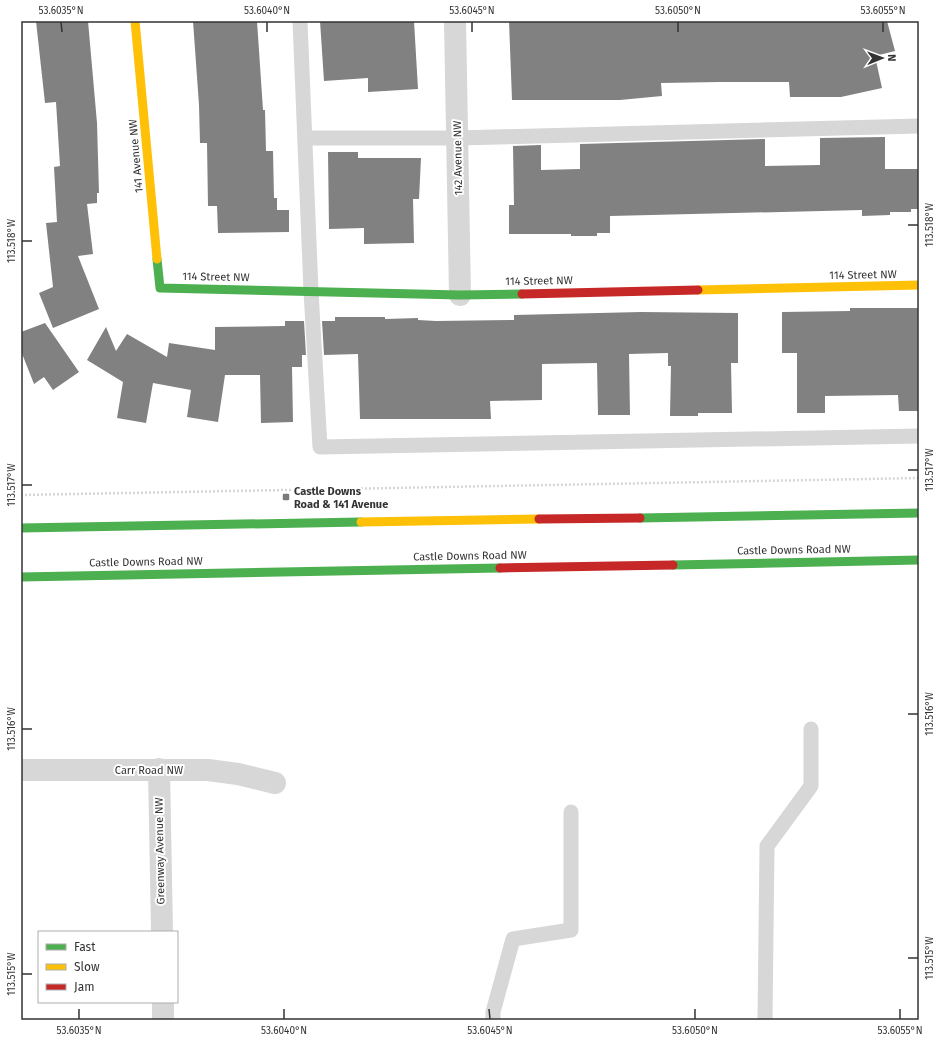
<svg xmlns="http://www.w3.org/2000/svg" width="940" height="1041" font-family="'Fira Sans',sans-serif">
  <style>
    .building { fill: #818181 }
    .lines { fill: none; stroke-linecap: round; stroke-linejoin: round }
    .path { stroke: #d6d6d6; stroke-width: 2.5; stroke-dasharray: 2 2; stroke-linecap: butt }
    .lane { stroke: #d7d7d7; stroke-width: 15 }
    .street { stroke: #d7d7d7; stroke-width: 22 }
    .fast { stroke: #4caf50; stroke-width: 9 }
    .slow { stroke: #ffc107; stroke-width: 9 }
    .jam { stroke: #c62828; stroke-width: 9 }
    .ticks { fill: none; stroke: #333; stroke-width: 1.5 }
    .poi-dot { fill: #7a7a7a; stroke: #fff; stroke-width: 1.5 }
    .labels { text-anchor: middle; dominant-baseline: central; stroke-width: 4; stroke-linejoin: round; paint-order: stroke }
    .street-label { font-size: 11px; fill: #333; stroke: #fff }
    .poi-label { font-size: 11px; font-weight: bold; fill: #333; stroke: #fff; text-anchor: start }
    .neatline { fill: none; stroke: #333; stroke-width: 1.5 }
    .ticks-label { font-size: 10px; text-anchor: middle; fill: #333 }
  </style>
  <rect width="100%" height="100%" fill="#fff"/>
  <g class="building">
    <polygon points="36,21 88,21 97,123 99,193 97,193 97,203 87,204 93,254 78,256 99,309 53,328 39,293 53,287 46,223 57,222 54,167 60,166 56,102 45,103"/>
    <polygon points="193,21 257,21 263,110 265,110 266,151 273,151 274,198 277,198 277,210 289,210 289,232 218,233 217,206 208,206 207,143 200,143 199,105"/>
    <polygon points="320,21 414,21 418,89 368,92 368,78 324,81"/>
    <polygon points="509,21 887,21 895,51 875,56 882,88 841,97 790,97 789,82 720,82 661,83 662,96 620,100 512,100"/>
    <polygon points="885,137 885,169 919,169 919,209 911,209 911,212 890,212 890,215 862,216 862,210 610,216 610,233 597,233 597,236 571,236 571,234 509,234 509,205 514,205 513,146 541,145 541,170 580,169 580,144 765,139 765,166 820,165 820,138"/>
    <polygon points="328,152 358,152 358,158 421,158 419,199 413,199 414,243 364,244 364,228 329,229"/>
    <polygon points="850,308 919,308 919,411 899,411 898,395 825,396 825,413 797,413 797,353 782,353 782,312 850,311"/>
    <polygon points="641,312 738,313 738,363 731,363 732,413 698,413 698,416 670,416 671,366 668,366 668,353 629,354 630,415 598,415 597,363 542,364 542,400 490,401 491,419 360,419 358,354 324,355 322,321 335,321 335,317 385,317 385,319 418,318 418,320 436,321 514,320 514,315"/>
    <polygon points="285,321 304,321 306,355 302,355 302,367 292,367 293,422 261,423 260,375 225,375 218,422 187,417 191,390 153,383 146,423 117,418 123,382 87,360 106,327 116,351 127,334 167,357 169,343 215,350 215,327 285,326"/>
    <polygon points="45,323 79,372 53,390 44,377 34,384 21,351 21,332"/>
  </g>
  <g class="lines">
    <polyline class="path" points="21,495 919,478"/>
    <g class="lane">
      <polyline points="300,21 311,291 320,447 919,436"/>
      <polyline points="305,138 457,138 919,126"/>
      <polyline points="493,1020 493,1012 513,939 571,930 571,812"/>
      <polyline points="765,1020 767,846 811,786 811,729"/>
    </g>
    <g class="street">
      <polyline points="455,21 460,295"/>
      <polyline points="159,769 162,932"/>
      <polyline points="21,770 208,770 238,774 275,783"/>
      <polyline points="163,1002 163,1020"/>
    </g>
    <g class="fast">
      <polyline points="157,259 160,288 460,295 522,294"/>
      <polyline points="640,518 919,513"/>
      <polyline points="21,528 361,522"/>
      <polyline points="673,565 919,560"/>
      <polyline points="21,577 500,568"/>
    </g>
    <g class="slow">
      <polyline points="135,21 157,259"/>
      <polyline points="698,290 919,285"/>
      <polyline points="361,522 539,519"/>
    </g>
    <g class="jam">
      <polyline points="522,294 698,290"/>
      <polyline points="539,519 640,518"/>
      <polyline points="500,568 673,565"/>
    </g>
  </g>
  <path class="ticks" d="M 61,22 L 62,32M 267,22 L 267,32M 472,22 L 472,32M 678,22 L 678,32M 883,22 L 883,32M 908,225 L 918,225M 22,241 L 32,241M 908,470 L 918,470M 22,485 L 32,485M 908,714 L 918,714M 22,729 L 32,729M 908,958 L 918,958M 22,974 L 32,974M 79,1009 L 79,1019M 284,1009 L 284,1019M 489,1009 L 490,1019M 695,1009 L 695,1019M 900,1009 L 900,1019"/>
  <rect class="poi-dot" x="282" y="493" width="8" height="8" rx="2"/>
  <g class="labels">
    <g class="street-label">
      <text transform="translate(136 156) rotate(-95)">141 Avenue NW</text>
      <text transform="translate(458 158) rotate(-91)">142 Avenue NW</text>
      <text transform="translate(863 275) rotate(-1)">114 Street NW</text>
      <text transform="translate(216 277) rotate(1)">114 Street NW</text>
      <text transform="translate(539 281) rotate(-1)">114 Street NW</text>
      <text transform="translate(794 550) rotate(-1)">Castle Downs Road NW</text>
      <text transform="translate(470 556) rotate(-1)">Castle Downs Road NW</text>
      <text transform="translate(146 562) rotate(-1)">Castle Downs Road NW</text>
      <text x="149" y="770">Carr Road NW</text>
      <text transform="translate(160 851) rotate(-91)">Greenway Avenue NW</text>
    </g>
    <g class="poi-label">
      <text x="294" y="491">Castle Downs<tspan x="294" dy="13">Road &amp; 141 Avenue</tspan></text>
    </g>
  </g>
  <rect width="940" height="1041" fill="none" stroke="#ffffff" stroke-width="44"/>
  <rect x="38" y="931" width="140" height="72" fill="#ffffff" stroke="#adadad"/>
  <rect x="46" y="944" width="20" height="6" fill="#4caf50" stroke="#adadad"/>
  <text x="74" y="951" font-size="12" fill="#333333">Fast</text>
  <rect x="46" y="964" width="20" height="6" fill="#ffc107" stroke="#adadad"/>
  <text x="74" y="971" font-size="12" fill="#333333">Slow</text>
  <rect x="46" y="984" width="20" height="6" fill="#c62828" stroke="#adadad"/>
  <text x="74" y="991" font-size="12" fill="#333333">Jam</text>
  <g transform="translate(882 58) rotate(89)" stroke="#ffffff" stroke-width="3" paint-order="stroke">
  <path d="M0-3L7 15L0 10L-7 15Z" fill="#333333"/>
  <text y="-6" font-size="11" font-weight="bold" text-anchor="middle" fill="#333333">N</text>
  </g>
  <rect x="22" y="22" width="896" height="997" class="neatline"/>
  <g class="ticks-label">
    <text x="61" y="14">53.6035°N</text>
    <text x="267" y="14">53.6040°N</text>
    <text x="472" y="14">53.6045°N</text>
    <text x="678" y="14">53.6050°N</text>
    <text x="883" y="14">53.6055°N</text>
    <text transform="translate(929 225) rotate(-90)" y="4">113.518°W</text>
    <text transform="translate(11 241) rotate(-90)" y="4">113.518°W</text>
    <text transform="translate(929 470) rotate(-90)" y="4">113.517°W</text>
    <text transform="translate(11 485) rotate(-90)" y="4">113.517°W</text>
    <text transform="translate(929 714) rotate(-90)" y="4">113.516°W</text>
    <text transform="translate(11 729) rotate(-90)" y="4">113.516°W</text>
    <text transform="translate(929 958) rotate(-90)" y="4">113.515°W</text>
    <text transform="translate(11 974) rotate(-90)" y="4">113.515°W</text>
    <text x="79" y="1034">53.6035°N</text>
    <text x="284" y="1034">53.6040°N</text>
    <text x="490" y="1034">53.6045°N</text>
    <text x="695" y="1034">53.6050°N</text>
    <text x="900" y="1034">53.6055°N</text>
  </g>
</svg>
